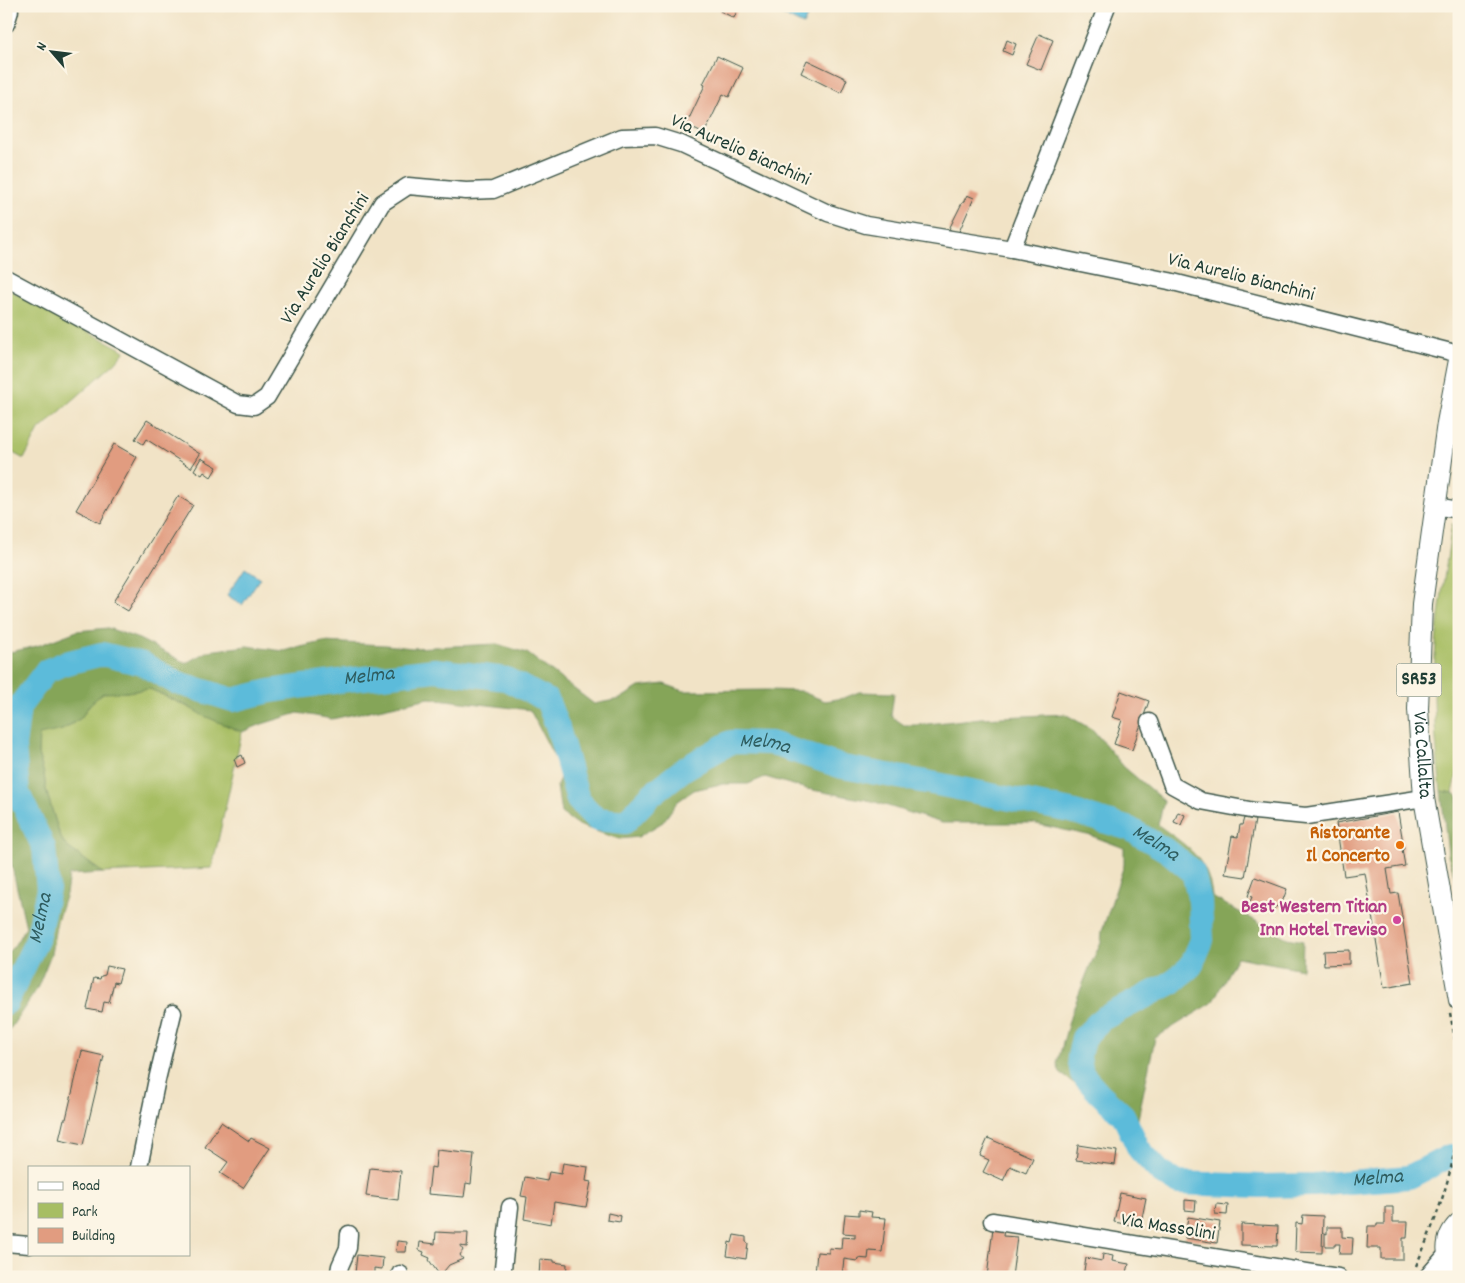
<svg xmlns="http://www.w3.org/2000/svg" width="1465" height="1283" font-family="Dekko,sans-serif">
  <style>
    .green { fill: #a7be63; stroke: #637e4c }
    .forest { fill: #85a559; stroke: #527146 }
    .water { fill: #5cbbda; stroke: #3e7c87 }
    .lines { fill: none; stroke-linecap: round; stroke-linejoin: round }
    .river { stroke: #5cbbda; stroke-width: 24 }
    .building { fill: #e19c80 }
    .minor-casing { stroke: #3e564a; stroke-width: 19 }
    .major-casing { stroke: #3e564a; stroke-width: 22 }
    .path { stroke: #3e564a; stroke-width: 2.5; stroke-dasharray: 4 4; stroke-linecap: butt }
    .minor { stroke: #fff; stroke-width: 16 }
    .major { stroke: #fff; stroke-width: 20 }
    .food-dot { fill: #e8710a; stroke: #fcf5e5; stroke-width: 2 }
    .hotel-dot { fill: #d1479c; stroke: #fcf5e5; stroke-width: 2 }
    .labels { text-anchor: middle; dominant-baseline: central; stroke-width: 4.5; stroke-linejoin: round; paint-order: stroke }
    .shield { fill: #fcf5e5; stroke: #617469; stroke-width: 1 }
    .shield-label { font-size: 19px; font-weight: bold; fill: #1f3d34 }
    .street-label { font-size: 20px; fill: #1f3d34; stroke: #fcf5e5 }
    .food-label { font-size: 20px; font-weight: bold; fill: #c56008; stroke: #fcf5e5; text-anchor: end }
    .hotel-label { font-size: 20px; font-weight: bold; fill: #b23c85; stroke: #fcf5e5; text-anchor: end }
    .water-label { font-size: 21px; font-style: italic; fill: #2e5c5e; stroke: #fcf5e5 }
  </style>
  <rect width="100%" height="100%" fill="#fcf5e5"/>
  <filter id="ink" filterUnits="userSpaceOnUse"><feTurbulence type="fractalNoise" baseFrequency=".02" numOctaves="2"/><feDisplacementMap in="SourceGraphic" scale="10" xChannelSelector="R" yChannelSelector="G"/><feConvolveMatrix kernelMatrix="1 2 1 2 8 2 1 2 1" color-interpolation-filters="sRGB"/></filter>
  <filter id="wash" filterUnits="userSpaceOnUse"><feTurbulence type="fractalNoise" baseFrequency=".0096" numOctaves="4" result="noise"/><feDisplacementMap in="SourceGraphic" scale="20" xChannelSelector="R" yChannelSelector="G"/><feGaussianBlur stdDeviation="1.12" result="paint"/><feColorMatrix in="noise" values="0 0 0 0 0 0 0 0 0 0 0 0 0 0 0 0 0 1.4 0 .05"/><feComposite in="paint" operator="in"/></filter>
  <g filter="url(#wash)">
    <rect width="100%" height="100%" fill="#f1e3c6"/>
    <g class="green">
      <polygon points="6,288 125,351 115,363 39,430 24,459 6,449"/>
      <path d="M 1452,524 L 1459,525 L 1459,626 L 1456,644 L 1455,728 L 1459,729 L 1459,765 L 1453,793 L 1441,791 C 1436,747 1432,702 1435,657 C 1438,612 1446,568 1452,524 Z"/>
      <path d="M 150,689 C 181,703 211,719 242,732 L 212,868 L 103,873 L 66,846 L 60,836 L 46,790 L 44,774 L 38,754 L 39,734 L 62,730 L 81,718 L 90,704 L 103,692 L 126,692 Z"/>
    </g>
    <g class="forest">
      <path d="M 108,628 L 139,639 L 186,663 L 208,651 L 247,646 L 283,651 L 323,642 L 386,645 L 412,648 L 497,644 L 527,653 L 594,704 L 620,699 L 639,687 L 664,684 L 684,691 L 769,690 L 800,691 L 825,701 L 844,698 L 859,692 L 894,693 L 891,716 L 904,725 L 919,725 L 981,718 L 1065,714 L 1093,730 L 1124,767 L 1164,801 L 1158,825 C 1187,846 1209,859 1212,897 L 1287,938 L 1303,941 L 1302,969 L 1237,957 L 1212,1003 L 1155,1038 L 1132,1147 L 1115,1111 L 1097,1100 L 1060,1073 L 1057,1064 L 1071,1014 L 1090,966 L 1101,942 L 1102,931 L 1124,865 L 1124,848 L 1092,836 L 1032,823 L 942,823 L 872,801 L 807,789 L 765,777 L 748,784 L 721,784 L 694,790 L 677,802 L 663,822 L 638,837 L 619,839 L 578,825 L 561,813 L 557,786 L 562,772 L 530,710 L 429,698 L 332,719 L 298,713 L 262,724 L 242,732 L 202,715 L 187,706 L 150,689 L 126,692 L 103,693 L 90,704 L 81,718 L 62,730 L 39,735 L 38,754 L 44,774 L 46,790 L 60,836 L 66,846 L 103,873 L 69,875 L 66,894 L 57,921 L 51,954 L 37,989 L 6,1035 L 6,954 L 14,946 L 26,927 L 6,841 L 6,653 L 37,646 L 77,631 Z"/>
      <polygon points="1441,791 1453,793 1459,797 1459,891 1448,854"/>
    </g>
    <g class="water">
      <polygon points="764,6 812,6 803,25"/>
      <polygon points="245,568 260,578 242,605 227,595"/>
    </g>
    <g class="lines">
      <path class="river" id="s1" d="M 6,1003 L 37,940 L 48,889 L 44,848 L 18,793 L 14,746 L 19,707 L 46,671 L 66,663 L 102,654 L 143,664 L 175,682 L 233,700 L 270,691 L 347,680 L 435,670 L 506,679 L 547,700 L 558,728 L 578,800 L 596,819 L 625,822 L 651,795 L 684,769 L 731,742 L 770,743 L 843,767 L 937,784 L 1071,811 L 1130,829 L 1169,852 L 1193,872 L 1200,901 L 1202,940 L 1191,966 L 1173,982 L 1102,1019 L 1083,1038 L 1079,1057 L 1082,1074 L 1099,1093 L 1123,1115 L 1139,1149 L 1160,1172 L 1178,1183 L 1261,1186 L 1314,1185 L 1409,1177 L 1450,1156"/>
    </g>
    <g id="blocks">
      <g class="building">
        <polygon points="722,6 739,6 734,18 720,11"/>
        <polygon points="1039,34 1053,40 1041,70 1026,64"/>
        <polygon points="1007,40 1016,44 1012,55 1003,51"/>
        <polygon points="717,56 743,68 729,97 723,94 704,134 686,125 705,85 703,84"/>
        <polygon points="807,60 847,79 841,93 801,73"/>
        <polygon points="967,195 974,198 958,234 949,229 962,203 963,203"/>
        <polygon points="147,420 200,454 191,468 146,439 143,444 135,439"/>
        <polygon points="114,444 137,457 100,523 76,510"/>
        <polygon points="201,458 217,467 211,477 204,472 202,475 194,470"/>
        <polygon points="178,496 193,505 128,611 113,602"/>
        <polygon points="1121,691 1149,701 1132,750 1114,744 1122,720 1112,717"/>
        <polygon points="242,755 245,763 237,767 234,759"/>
        <polygon points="1178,812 1185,815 1181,825 1174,822"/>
        <polygon points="1398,812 1404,849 1402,849 1405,866 1387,869 1391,894 1398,893 1413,983 1384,988 1365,873 1344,876 1336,823"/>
        <polygon points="1244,818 1255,820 1245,877 1225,874 1232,836 1238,837 1240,825 1242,825"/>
        <polygon points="1255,877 1287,889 1280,908 1275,906 1273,912 1249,904 1252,897 1248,896"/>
        <polygon points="1349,950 1349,964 1324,965 1323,951"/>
        <polygon points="107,966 122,969 118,983 114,982 109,1003 104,1002 102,1012 87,1009 94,978 100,979 101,976 105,975"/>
        <polygon points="82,1051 104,1056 83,1145 59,1140 64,1119 66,1119"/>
        <polygon points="221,1122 249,1141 251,1138 270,1148 243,1188 220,1173 228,1162 205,1147"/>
        <polygon points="988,1138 1033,1158 1026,1173 1010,1166 1003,1181 983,1172 989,1160 980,1156"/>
        <polygon points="1078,1145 1117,1151 1115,1165 1076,1160"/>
        <polygon points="437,1150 474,1154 471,1184 466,1183 464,1197 428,1194 431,1167 435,1168"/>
        <polygon points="563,1163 588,1167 586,1181 591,1182 586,1207 554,1202 551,1224 524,1219 527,1197 521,1196 525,1177 547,1181 549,1172 561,1174"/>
        <polygon points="370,1168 401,1171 398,1200 366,1196"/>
        <polygon points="1120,1193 1146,1198 1141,1223 1132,1221 1131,1225 1114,1222"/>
        <polygon points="1185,1200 1196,1201 1195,1211 1185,1210"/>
        <polygon points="1216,1204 1228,1205 1227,1215 1215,1214"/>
        <polygon points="1385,1207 1393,1207 1393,1222 1408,1222 1407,1238 1403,1238 1403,1259 1381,1259 1381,1248 1367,1248 1368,1226 1377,1226 1377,1224 1385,1224"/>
        <polygon points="859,1210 872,1212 871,1217 886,1218 882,1252 869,1251 868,1259 858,1258 857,1261 844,1259 842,1276 815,1274 817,1252 829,1253 829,1248 841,1249 842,1237 855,1238 855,1234 843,1233 845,1214 859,1215"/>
        <polygon points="608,1213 621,1216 620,1222 607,1220"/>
        <polygon points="1303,1215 1323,1216 1322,1253 1295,1252 1296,1223 1302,1224"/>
        <polygon points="1188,1217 1220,1222 1217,1243 1185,1238"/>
        <polygon points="1241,1224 1278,1226 1277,1246 1241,1245"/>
        <polygon points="1327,1227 1342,1227 1342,1237 1353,1238 1352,1254 1339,1254 1340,1244 1335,1244 1335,1246 1325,1246 1325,1233 1327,1234"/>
        <polygon points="993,1228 1004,1229 1003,1236 1017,1237 1012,1277 987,1277"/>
        <polygon points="436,1232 454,1233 468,1233 467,1247 460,1246 463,1250 460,1255 463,1259 449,1265 440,1276 429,1260 430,1258 423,1255 424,1252 419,1250 420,1242 435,1244"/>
        <polygon points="734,1235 746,1237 746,1242 748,1243 746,1259 727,1256 729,1242 732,1243"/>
        <polygon points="397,1241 407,1242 406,1252 396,1252"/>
        <polygon points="1103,1254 1113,1256 1112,1261 1129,1264 1126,1277 1083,1277 1086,1258 1102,1261"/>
        <polygon points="357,1255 383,1258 382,1269 374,1268 374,1275 368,1275 368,1277 360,1277 360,1273 355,1273"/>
        <polygon points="540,1259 554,1260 554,1262 567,1264 566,1277 539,1277"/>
      </g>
    </g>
  </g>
  <g filter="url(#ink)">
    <use href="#blocks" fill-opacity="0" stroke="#3e564a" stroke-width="1"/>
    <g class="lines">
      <defs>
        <g id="minor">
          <polyline points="6,24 10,11"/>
          <polyline points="1012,249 1107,6"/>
          <polyline points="6,278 238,404 254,406 267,397 382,203 408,186 466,191 493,190 622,137 655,136 681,144 828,213 866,225 1012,249 1169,281 1459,354"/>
          <polyline points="1435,506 1459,510"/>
          <polyline points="1149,722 1172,785 1201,801 1255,811 1306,816 1424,798"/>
          <polyline points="139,1167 156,1084 173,1013"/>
          <polyline points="992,1221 1338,1277"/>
          <polyline points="6,1243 29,1245"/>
          <polyline points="338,1277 340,1266 348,1248 349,1234"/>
          <polyline points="400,1277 400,1274"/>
          <polyline points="502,1277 510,1207"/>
          <polyline points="1427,1277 1447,1254"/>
        </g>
        <g id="major">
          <path id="s2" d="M 1459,360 L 1447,423 L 1422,604 L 1418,709 L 1424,798 L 1459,1000"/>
          <path d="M 1459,1223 C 1444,1237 1443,1260 1459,1274"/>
        </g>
      </defs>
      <use href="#minor" class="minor-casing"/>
      <use href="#major" class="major-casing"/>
      <g class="path">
        <polyline points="1450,1013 1459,1060"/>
        <polyline points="1451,1167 1457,1168"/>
        <path d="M 1416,1266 C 1429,1236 1441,1206 1449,1175 C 1454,1158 1456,1139 1459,1122"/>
        <polyline points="1402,1277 1404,1275 1413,1273"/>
      </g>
      <use href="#minor" class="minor"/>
      <use href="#major" class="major"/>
    </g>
  </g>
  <circle class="food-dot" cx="1400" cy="845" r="5"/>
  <circle class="hotel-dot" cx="1397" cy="920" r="5"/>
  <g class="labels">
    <rect class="shield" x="1396.5" y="663.5" width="45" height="33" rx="4"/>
    <g class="shield-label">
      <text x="1419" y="680">SR53</text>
    </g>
    <g class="street-label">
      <text transform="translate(740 151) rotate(24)">Via Aurelio Bianchini</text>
      <text transform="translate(326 259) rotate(-58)">Via Aurelio Bianchini</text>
      <text transform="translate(1241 278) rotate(14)">Via Aurelio Bianchini</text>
      <text stroke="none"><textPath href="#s2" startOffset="398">Via Callalta</textPath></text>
      <text transform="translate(1168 1228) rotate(9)">Via Massolini</text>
    </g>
    <g class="food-label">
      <text x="1390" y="834">Ristorante<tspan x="1390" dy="23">Il Concerto</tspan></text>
    </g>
    <g class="hotel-label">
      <text x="1387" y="908">Best Western Titian<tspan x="1387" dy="23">Inn Hotel Treviso</tspan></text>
    </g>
    <g class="water-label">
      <text stroke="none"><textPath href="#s1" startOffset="692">Melma</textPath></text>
      <text stroke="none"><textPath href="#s1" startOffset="1204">Melma</textPath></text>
      <text stroke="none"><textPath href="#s1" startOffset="1609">Melma</textPath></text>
      <text stroke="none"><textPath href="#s1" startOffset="92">Melma</textPath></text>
      <text stroke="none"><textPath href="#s1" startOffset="2269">Melma</textPath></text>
    </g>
  </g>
  <rect width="1465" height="1283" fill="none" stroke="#fcf5e5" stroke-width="25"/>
  <rect x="28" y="1166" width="162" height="90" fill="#fcf5e5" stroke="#a4ab9e"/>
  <rect x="38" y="1182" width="25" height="8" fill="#ffffff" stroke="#a4ab9e"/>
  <text x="72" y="1190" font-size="15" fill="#1f3d34">Road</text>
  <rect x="38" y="1203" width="25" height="15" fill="#a7be63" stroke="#a4ab9e"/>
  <text x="72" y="1216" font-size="15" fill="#1f3d34">Park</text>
  <rect x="38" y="1228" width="25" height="15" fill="#e19c80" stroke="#a4ab9e"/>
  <text x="72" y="1240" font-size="15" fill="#1f3d34">Building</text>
  <g transform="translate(52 52) rotate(298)" stroke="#fcf5e5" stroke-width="4" paint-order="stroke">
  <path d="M0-4L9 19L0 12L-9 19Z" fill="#1f3d34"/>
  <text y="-8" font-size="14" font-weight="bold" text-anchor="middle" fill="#1f3d34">N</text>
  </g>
</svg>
